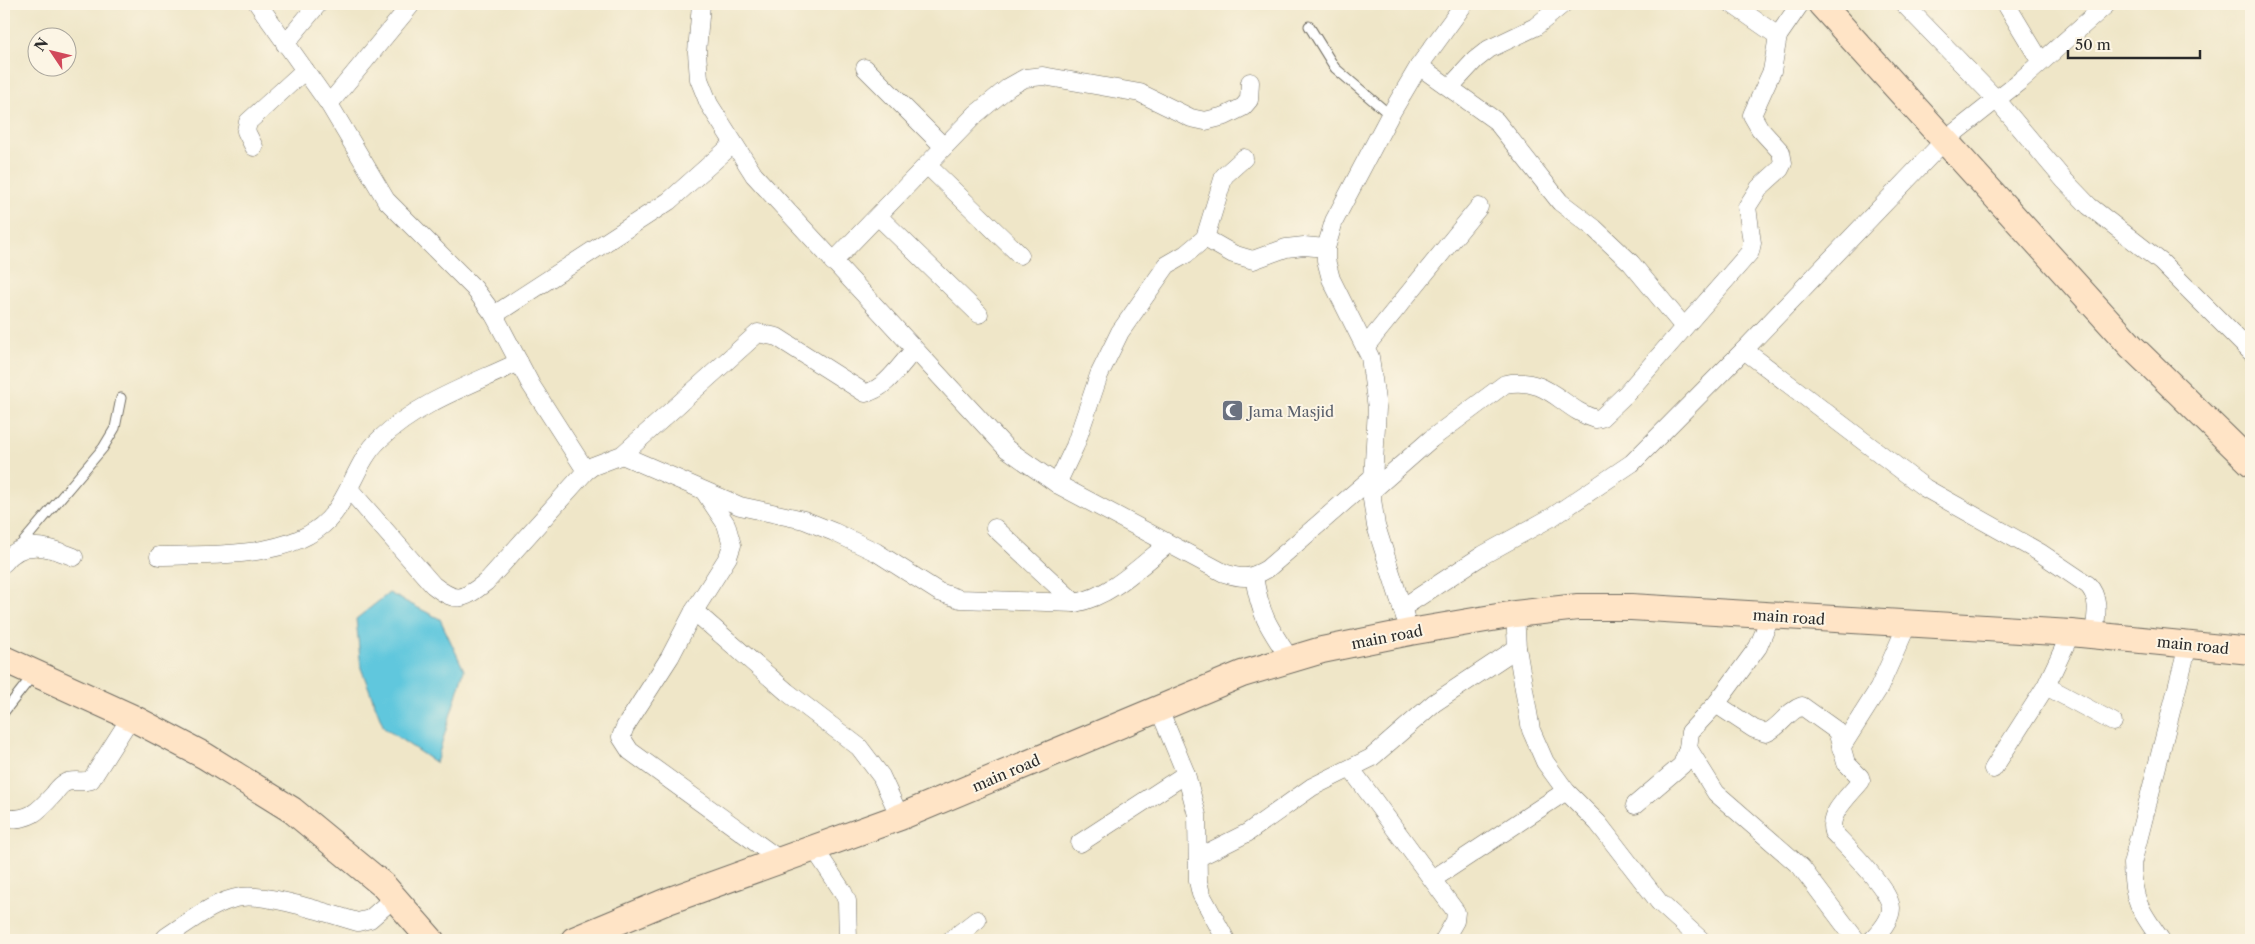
<svg xmlns="http://www.w3.org/2000/svg" width="2255" height="944" font-family="'Libre Caslon Text',serif">
  <style>
    .water { fill: #60c7dd; stroke: #467984 }
    .lines { fill: none; stroke-linecap: round; stroke-linejoin: round }
    .lane-casing { stroke: #706c62; stroke-width: 11 }
    .street-casing { stroke: #706c62; stroke-width: 19 }
    .secondary-casing { stroke: #706c62; stroke-width: 28 }
    .lane { stroke: #fff; stroke-width: 9 }
    .street { stroke: #fff; stroke-width: 18 }
    .secondary { stroke: #ffe4c6; stroke-width: 26 }
    .labels { text-anchor: middle; dominant-baseline: central; stroke-width: 4; stroke-linejoin: round; paint-order: stroke }
    .worship-label { font-size: 15px; fill: #5b616d; stroke: #fcf5e5; text-anchor: start }
    .street-label { font-size: 15px; fill: #2b2b2b; stroke: #fcf5e5 }
  </style>
  <rect width="100%" height="100%" fill="#fcf5e5"/>
  <filter id="ink" filterUnits="userSpaceOnUse"><feTurbulence type="fractalNoise" baseFrequency=".02" numOctaves="2"/><feDisplacementMap in="SourceGraphic" scale="10" xChannelSelector="R" yChannelSelector="G"/><feConvolveMatrix kernelMatrix="1 2 1 2 8 2 1 2 1" color-interpolation-filters="sRGB"/></filter>
  <filter id="wash" filterUnits="userSpaceOnUse"><feTurbulence type="fractalNoise" baseFrequency=".0096" numOctaves="4" result="noise"/><feDisplacementMap in="SourceGraphic" scale="20" xChannelSelector="R" yChannelSelector="G"/><feGaussianBlur stdDeviation="1.12" result="paint"/><feColorMatrix in="noise" values="0 0 0 0 0 0 0 0 0 0 0 0 0 0 0 0 0 1.4 0 .05"/><feComposite in="paint" operator="in"/></filter>
  <g filter="url(#wash)">
    <rect width="100%" height="100%" fill="#efe6c8"/>
    <polygon class="water" points="389,593 440,619 464,670 436,763 384,728 361,668 356,619"/>
  </g>
  <g filter="url(#ink)">
    <g class="lines">
      <defs>
        <g id="lane">
          <polyline points="1309,26 1335,68 1390,115"/>
          <polyline points="19,547 103,448 115,428 121,398"/>
          <polyline points="4,712 33,675"/>
        </g>
        <g id="street">
          <polyline points="258,4 329,104 386,200 474,288 494,315 531,385 586,471"/>
          <path d="M 701,4 L 697,52 L 699,79 L 709,104 L 754,175 L 1007,449 L 1057,484 L 1224,573 C 1243,579 1250,579 1267,569 L 1375,475"/>
          <polyline points="1732,4 1778,36"/>
          <polyline points="1904,4 1996,99 2064,180 2089,206 2161,262 2251,352"/>
          <polyline points="2006,4 2041,62"/>
          <polyline points="285,44 318,4"/>
          <polyline points="1419,66 1496,121 1560,202 1594,228 1631,263 1684,327"/>
          <polyline points="865,68 944,147"/>
          <polyline points="1450,87 1475,60 1489,49 1535,27 1563,4"/>
          <polyline points="329,104 410,6"/>
          <polyline points="254,147 246,131 248,122 305,70"/>
          <polyline points="927,165 1020,255"/>
          <polyline points="878,216 979,314"/>
          <polyline points="1205,238 1224,176 1244,158"/>
          <polyline points="833,262 976,114 1009,87 1025,78 1043,76 1140,93 1191,118 1205,121 1225,116 1243,107 1249,100 1250,82"/>
          <polyline points="494,315 669,201 733,144"/>
          <polyline points="1365,347 1479,207"/>
          <path d="M 1744,350 L 1925,488 L 2039,552 L 2088,585 C 2101,599 2096,617 2094,634"/>
          <path d="M 622,455 L 740,506 L 804,520 L 834,532 L 876,552 L 939,592 L 960,599 L 1075,603 C 1112,596 1140,566 1168,544"/>
          <polyline points="1057,484 1075,446 1099,375 1120,332 1167,265 1186,254 1205,238 1233,254 1253,260 1286,248 1304,246 1326,248"/>
          <path d="M 349,489 L 433,585 C 457,604 463,600 486,582 L 586,471 L 593,466 L 622,455 L 758,333 L 777,337 L 865,393 C 885,390 901,364 914,350"/>
          <path d="M 1374,489 L 1431,439 L 1505,384 C 1550,376 1561,409 1596,419 L 1601,418 L 1627,393 L 1750,252 L 1752,243 L 1747,207 L 1759,188 L 1780,169 L 1783,163 L 1781,152 L 1760,129 L 1752,115 L 1772,71 L 1778,36 L 1800,4"/>
          <polyline points="704,491 726,524 732,545 728,557 694,611 670,657 625,727 621,737 630,751 780,860"/>
          <polyline points="995,528 1075,603"/>
          <path d="M 159,556 C 213,554 299,560 334,513 C 352,490 358,459 380,439 C 419,402 471,385 519,362"/>
          <path d="M 4,563 C 23,538 49,547 74,557"/>
          <path d="M 1254,577 C 1261,617 1268,626 1290,659"/>
          <polyline points="1402,608 1483,555 1552,517 1632,463 1744,350 1944,141 2020,81 2107,4"/>
          <polyline points="694,611 787,692 859,747 881,776 900,817"/>
          <polyline points="1515,614 1517,648 1531,730 1545,762 1566,791 1598,823 1659,902 1701,940"/>
          <polyline points="1405,617 1376,526 1372,499 1377,408 1370,357 1331,279 1326,260 1326,248 1334,221 1390,115 1419,66 1464,4"/>
          <polyline points="2046,686 2113,722"/>
          <path d="M 1716,704 L 1754,729 L 1766,733 C 1781,727 1787,711 1802,706 L 1837,731 L 1846,763 L 1860,777 L 1861,781 C 1851,794 1827,814 1833,832 C 1846,846 1890,889 1891,908 C 1891,920 1880,932 1872,940"/>
          <polyline points="1159,709 1186,774 1197,815 1198,881 1201,894 1226,940"/>
          <polyline points="1688,748 1716,793 1801,867 1856,940"/>
          <polyline points="1841,748 1879,688 1907,625"/>
          <polyline points="1351,769 1456,912 1455,921 1444,940"/>
          <polyline points="1993,769 2046,686 2071,633"/>
          <polyline points="1635,805 1682,765 1688,748 1690,732 1716,704 1758,647 1771,616"/>
          <path d="M 4,819 C 30,820 37,813 54,794 C 57,790 60,785 65,783 C 72,779 83,783 91,780 L 131,717"/>
          <polyline points="1080,843 1186,774"/>
          <polyline points="814,848 843,892 847,901 848,940"/>
          <polyline points="1199,857 1247,833 1312,787 1371,758 1434,703 1517,648"/>
          <polyline points="1433,879 1566,791"/>
          <path d="M 166,937 C 188,923 214,901 241,897 C 267,893 330,914 358,922 L 370,919 L 395,897"/>
          <polyline points="951,940 977,920"/>
          <path d="M 2161,940 C 2140,910 2133,902 2132,864 L 2188,645"/>
        </g>
        <g id="secondary">
          <polyline points="1821,4 2132,347 2251,463"/>
          <polyline points="4,659 131,717 205,756 292,810 383,885 431,940"/>
          <polyline points="574,940 665,902 900,817 1242,674 1322,650 1410,632 1515,614 1578,607 1631,607 2071,633 2251,651"/>
        </g>
      </defs>
      <use href="#lane" class="lane-casing"/>
      <use href="#street" class="street-casing"/>
      <use href="#secondary" class="secondary-casing"/>
      <use href="#lane" class="lane"/>
      <use href="#street" class="street"/>
      <use href="#secondary" class="secondary"/>
    </g>
  </g>
  <defs>
    <symbol id="mosque-square" viewBox="-11 -11 22 22"><rect x="-9" y="-9" width="18" height="18" rx="4" fill="#6b7280" stroke="#fcf5e5"/><path d="M3.5-4.9A6 6 0 1 0 3.5 4.9A5 5 0 1 1 3.5-4.9Z" fill="#fff"/></symbol>
  </defs>
  <g fill-rule="evenodd">
    <use href="#mosque-square" x="1220" y="398" width="25" height="25"/>
  </g>
  <g class="labels">
    <g class="worship-label">
      <text x="1248" y="411">Jama Masjid</text>
    </g>
    <g class="street-label">
      <text transform="translate(1789 617) rotate(4)">main road</text>
      <text transform="translate(1387 637) rotate(-11)">main road</text>
      <text transform="translate(2193 645) rotate(6)">main road</text>
      <text transform="translate(1006 773) rotate(-23)">main road</text>
    </g>
  </g>
  <rect width="2255" height="944" fill="none" stroke="#fcf5e5" stroke-width="20"/>
  <g transform="translate(52 52) rotate(305)"><circle r="24" fill="#fcf5e5" stroke="#a8a49b"/>
  <path d="M0-4L9 19L0 12L-9 19Z" fill="#d1495b"/>
  <text y="-8" font-size="14" font-weight="bold" text-anchor="middle" fill="#2b2b2b">N</text>
  </g>
  <path d="M2068 50v8h132v-8" fill="none" stroke="#2b2b2b" stroke-width="2.5"/>
  <text x="2075" y="50" font-size="15" fill="#2b2b2b" stroke="#fcf5e5" stroke-width="4" paint-order="stroke">50 m</text>
</svg>
